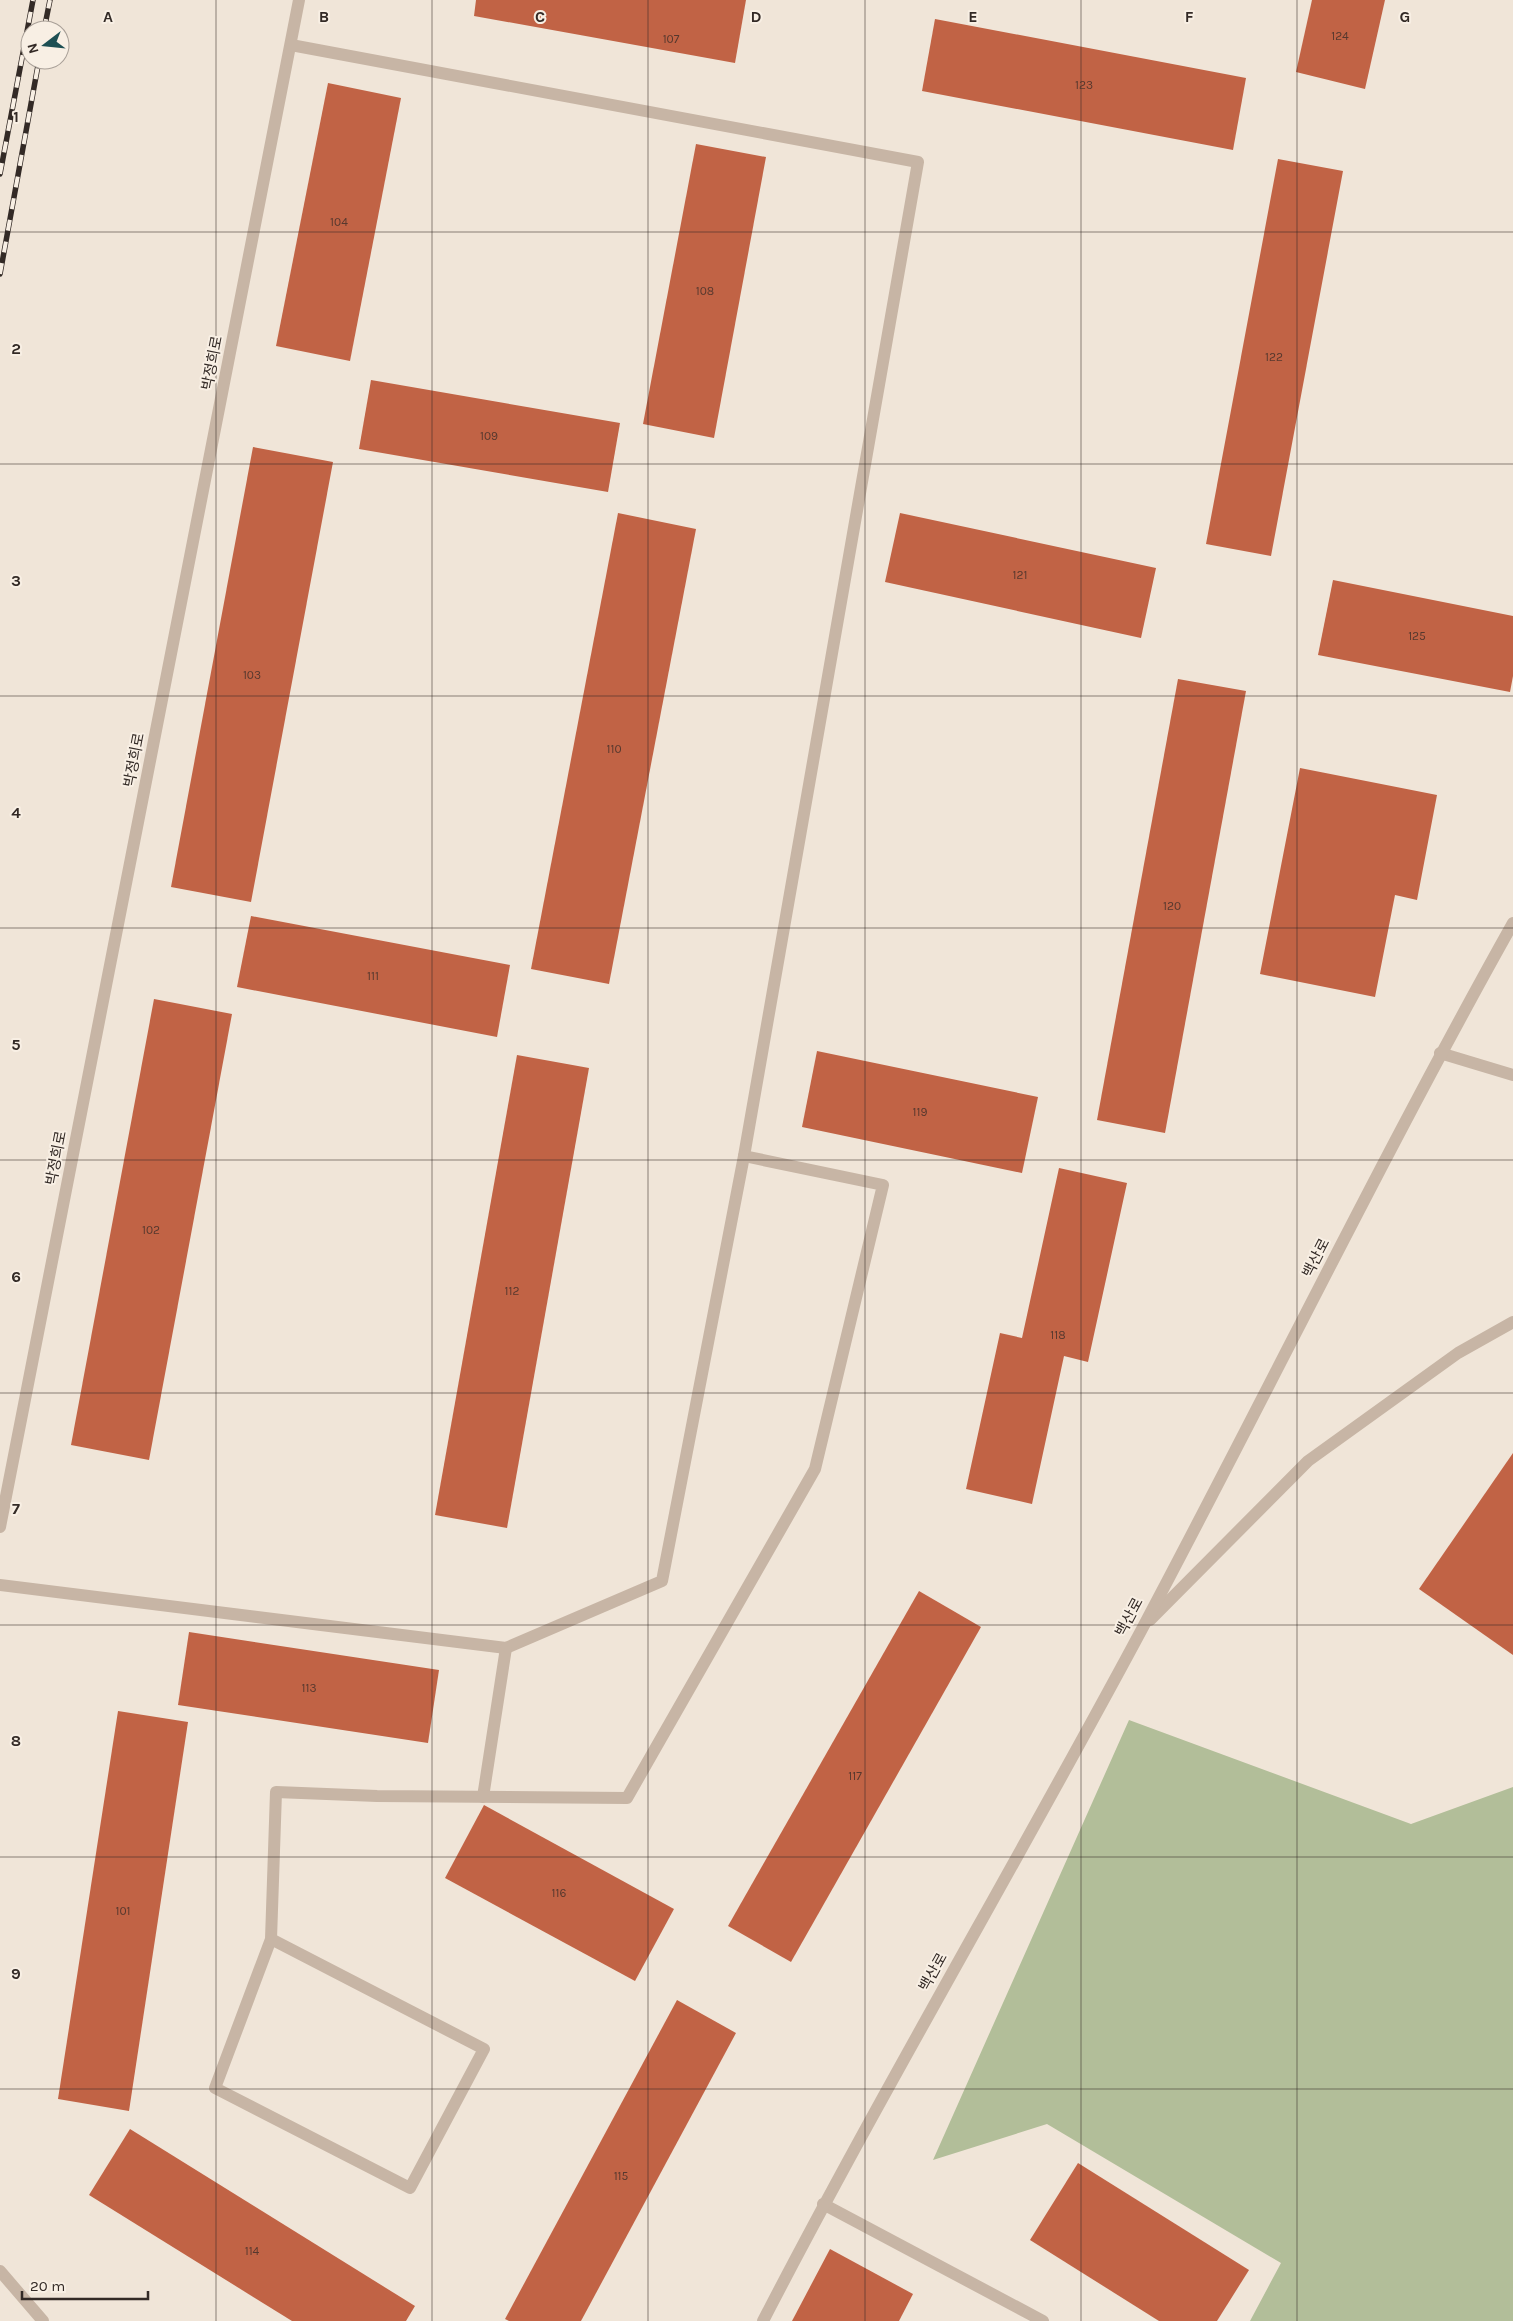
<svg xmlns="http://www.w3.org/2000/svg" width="1513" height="2321" font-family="Karla,'Noto Sans KR',sans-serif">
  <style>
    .green { fill: #b2be99 }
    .building { fill: #c16345 }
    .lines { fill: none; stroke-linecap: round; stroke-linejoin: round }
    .minor { stroke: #c7b5a5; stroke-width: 12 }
    .rail-casing { stroke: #332a26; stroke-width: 5.5 }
    .rail { stroke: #f8efe4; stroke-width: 4; stroke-dasharray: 11; stroke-linecap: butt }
    .grid { fill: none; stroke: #332a26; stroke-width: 1; stroke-opacity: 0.55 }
    .labels { text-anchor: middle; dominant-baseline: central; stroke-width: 4; stroke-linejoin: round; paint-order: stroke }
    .number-label { font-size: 12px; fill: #56382e }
    .street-label { font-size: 15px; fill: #332a26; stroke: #f8efe4 }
    .grid-label { font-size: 16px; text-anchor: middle; font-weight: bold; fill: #332a26; stroke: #f8efe4; stroke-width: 4; stroke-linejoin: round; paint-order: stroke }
  </style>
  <rect width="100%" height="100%" fill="#f0e5d8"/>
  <polygon class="green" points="1129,1720 1411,1824 1513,1787 1513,2321 1250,2321 1281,2263 1047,2124 933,2160"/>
  <g class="building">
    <polygon points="476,0 746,0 735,63 474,16"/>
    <polygon points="1312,0 1385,0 1365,89 1296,72"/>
    <polygon points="935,19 1246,78 1233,150 922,91"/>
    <polygon points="328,83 401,98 350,361 276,346"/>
    <polygon points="696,144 766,157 714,438 643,424"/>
    <polygon points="1278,159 1343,171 1271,556 1206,544"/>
    <polygon points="371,380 620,423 608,492 359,449"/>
    <polygon points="253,447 333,462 251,902 171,887"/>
    <polygon points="618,513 696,529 609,984 531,969"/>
    <polygon points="900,513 1156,568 1141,638 885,582"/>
    <polygon points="1333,580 1513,616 1513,676 1510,692 1318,655"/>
    <polygon points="1178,679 1246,691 1165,1133 1097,1120"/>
    <polygon points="1300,768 1437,795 1417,900 1395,895 1375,997 1260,974"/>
    <polygon points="251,916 510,965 497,1037 237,987"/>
    <polygon points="154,999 232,1014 149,1460 71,1445"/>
    <polygon points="817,1051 1038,1097 1022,1173 802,1127"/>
    <polygon points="517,1055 589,1068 507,1528 435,1515"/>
    <polygon points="1059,1168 1127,1183 1088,1362 1064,1356 1032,1504 966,1489 1000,1333 1022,1338"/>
    <polygon points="1513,1453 1513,1655 1419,1589"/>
    <polygon points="919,1591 981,1627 791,1962 728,1926"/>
    <polygon points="189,1632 439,1670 428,1743 178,1705"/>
    <polygon points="118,1711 188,1722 129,2111 58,2099"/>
    <polygon points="484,1805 674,1909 635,1981 445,1878"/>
    <polygon points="677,2000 736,2033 581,2321 509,2321 505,2319"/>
    <polygon points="130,2129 415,2306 406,2321 292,2321 89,2195"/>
    <polygon points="1078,2163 1249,2270 1217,2321 1159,2321 1030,2240"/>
    <polygon points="830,2249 913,2294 899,2321 792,2321"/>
  </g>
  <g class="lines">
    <g class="minor">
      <polyline points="1440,1053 1513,1075"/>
      <polyline points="0,1527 299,0"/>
      <polyline points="0,1585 506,1648 662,1581 744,1156 918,162 291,45"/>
      <polyline points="1150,1620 1308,1461 1458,1353 1513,1322"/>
      <polyline points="483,1797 506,1648"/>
      <polyline points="271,1939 215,2088 410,2188 484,2049 271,1939 276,1792 377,1796 627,1798 815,1469 883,1185 744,1156"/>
      <polyline points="823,2204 1043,2321"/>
      <polyline points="0,2271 43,2321"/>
      <path d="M 763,2321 C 884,2087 1018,1861 1142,1629 C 1267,1394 1383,1155 1513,923"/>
    </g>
    <defs>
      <g id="rail">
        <polyline points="44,30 50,0"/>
        <polyline points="0,174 33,0"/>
        <polyline points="0,274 39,60"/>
      </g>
    </defs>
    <use href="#rail" class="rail-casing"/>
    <use href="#rail" class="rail"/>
  </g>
  <path class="grid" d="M 216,0 L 216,2321M 432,0 L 432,2321M 648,0 L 648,2321M 865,0 L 865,2321M 1081,0 L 1081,2321M 1297,0 L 1297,2321M 0,232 L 1513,232M 0,464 L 1513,464M 0,696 L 1513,696M 0,928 L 1513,928M 0,1160 L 1513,1160M 0,1393 L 1513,1393M 0,1625 L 1513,1625M 0,1857 L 1513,1857M 0,2089 L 1513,2089"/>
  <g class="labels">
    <g class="number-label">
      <text x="1340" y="36">124</text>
      <text x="671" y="39">107</text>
      <text x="1084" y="85">123</text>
      <text x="339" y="222">104</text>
      <text x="705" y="291">108</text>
      <text x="1274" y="357">122</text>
      <text x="489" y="436">109</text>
      <text x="1020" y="575">121</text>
      <text x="1417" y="636">125</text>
      <text x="252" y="675">103</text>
      <text x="614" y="749">110</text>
      <text x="1172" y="906">120</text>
      <text x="373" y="976">111</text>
      <text x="920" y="1112">119</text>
      <text x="151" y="1230">102</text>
      <text x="512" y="1291">112</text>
      <text x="1058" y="1335">118</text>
      <text x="309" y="1688">113</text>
      <text x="855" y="1776">117</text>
      <text x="559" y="1893">116</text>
      <text x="123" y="1911">101</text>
      <text x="621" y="2176">115</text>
      <text x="252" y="2251">114</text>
    </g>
    <g class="street-label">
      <text transform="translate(212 363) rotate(-79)">박정희로</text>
      <text transform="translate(134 760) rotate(-79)">박정희로</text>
      <text transform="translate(56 1158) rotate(-79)">박정희로</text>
      <text transform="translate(1316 1258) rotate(-63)">백산로</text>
      <text transform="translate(1129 1617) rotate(-62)">백산로</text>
      <text transform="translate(933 1972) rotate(-61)">백산로</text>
    </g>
  </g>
  <g class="grid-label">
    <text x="108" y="22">A</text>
    <text x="324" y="22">B</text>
    <text x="540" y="22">C</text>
    <text x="756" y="22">D</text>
    <text x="973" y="22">E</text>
    <text x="1189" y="22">F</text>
    <text x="1405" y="22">G</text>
    <text x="16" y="122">1</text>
    <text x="16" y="354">2</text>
    <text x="16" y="586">3</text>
    <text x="16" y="818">4</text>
    <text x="16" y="1050">5</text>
    <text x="16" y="1282">6</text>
    <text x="16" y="1514">7</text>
    <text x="16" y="1746">8</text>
    <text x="16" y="1979">9</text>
  </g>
  <g transform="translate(45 45) rotate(254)"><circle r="24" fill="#f8efe4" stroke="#a9a098"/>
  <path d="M0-4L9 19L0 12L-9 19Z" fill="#1d4f53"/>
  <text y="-8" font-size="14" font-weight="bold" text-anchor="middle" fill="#332a26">N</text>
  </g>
  <path d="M22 2291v8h126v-8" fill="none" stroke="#332a26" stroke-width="2.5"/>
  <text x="30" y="2291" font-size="15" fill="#332a26" stroke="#f8efe4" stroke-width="4" paint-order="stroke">20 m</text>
</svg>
